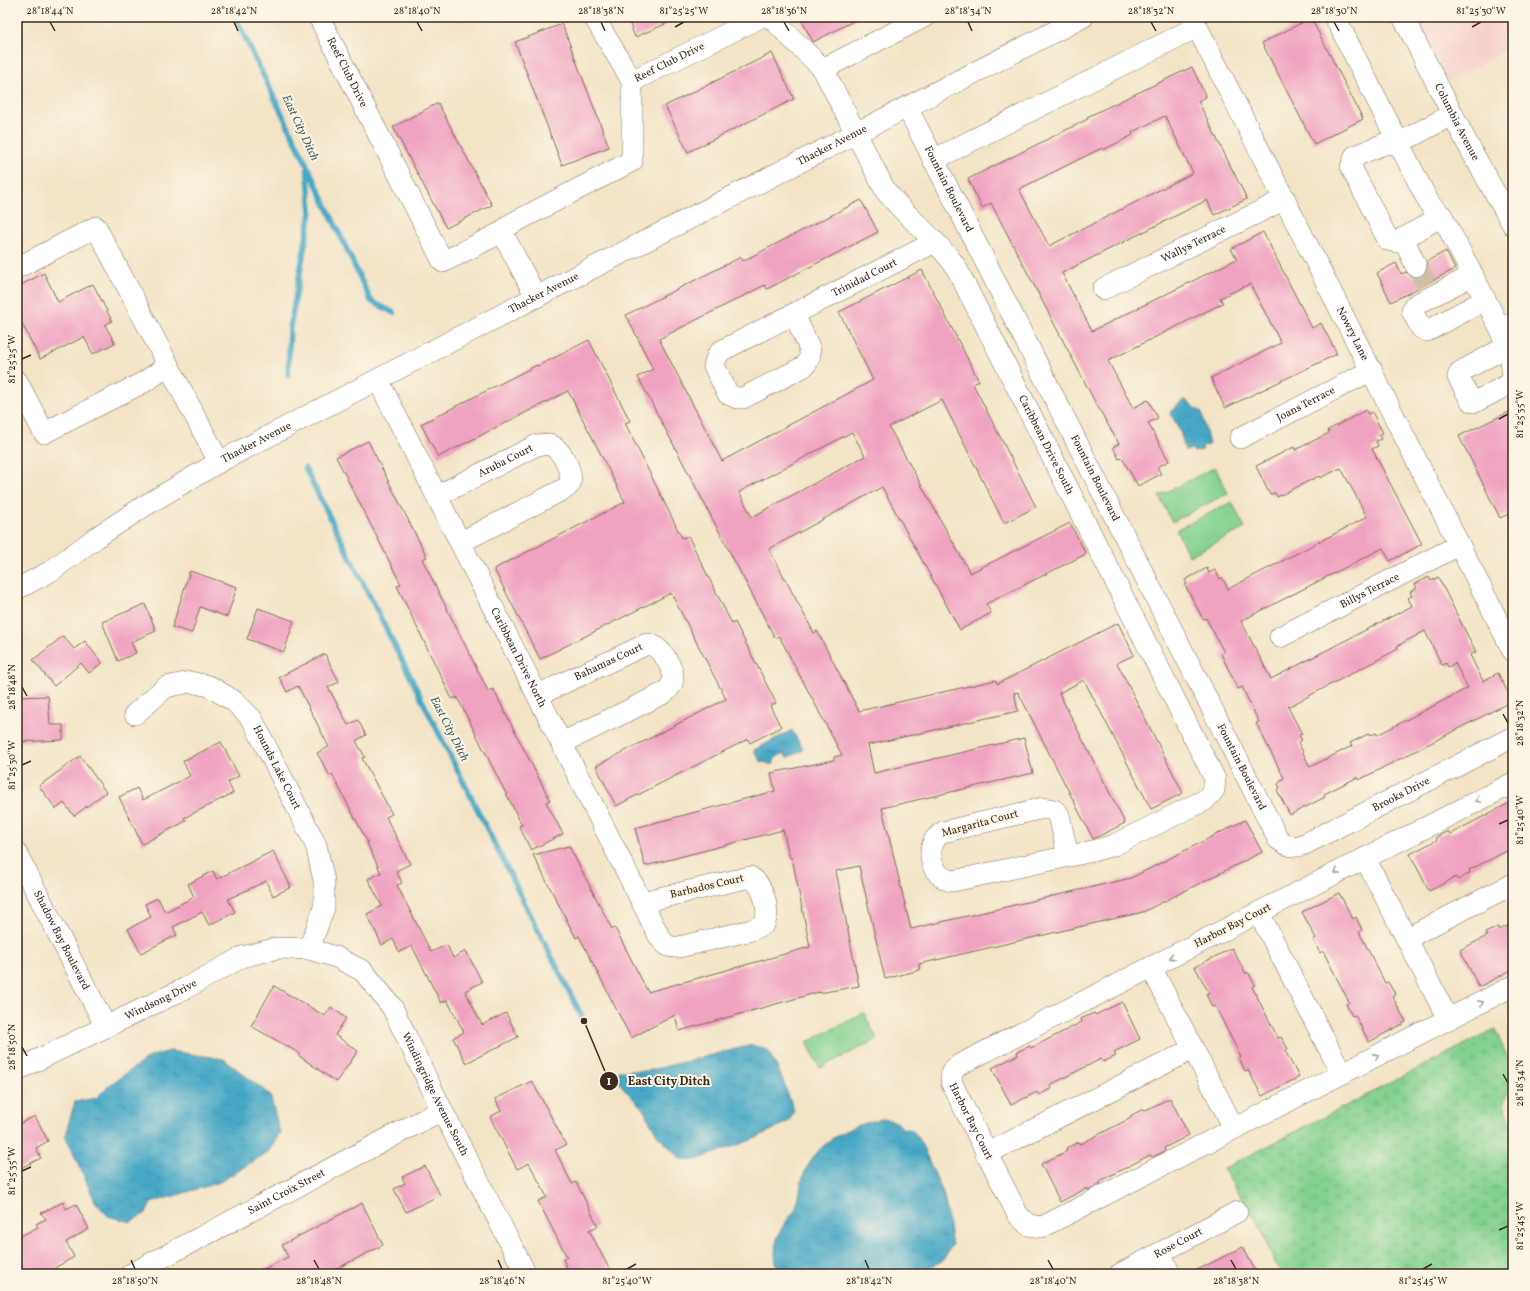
<svg xmlns="http://www.w3.org/2000/svg" width="1530" height="1291" font-family="Vollkorn,serif">
  <style>
    .built { fill: #f7d0cd }
    .green { fill: #84d290; stroke: #607e57 }
    .wetland { fill: url(#wetland-marsh); stroke: #607e57 }
    .water { fill: url(#water-ripples); stroke: #416972 }
    .lines { fill: none; stroke-linecap: round; stroke-linejoin: round }
    .stream { stroke: #47a8c6; stroke-width: 5.5 }
    .building { fill: #f0a3c1; fill-rule: evenodd }
    .minor-tunnel { stroke: #cebfa5; stroke-width: 21; stroke-dasharray: 21 10; stroke-linecap: butt }
    .minor-casing { stroke: #7b6b59; stroke-width: 22 }
    .minor { stroke: #fff; stroke-width: 21 }
    .oneway { stroke: #a79f9a }
    .ticks { fill: none; stroke: #3b2a1e; stroke-width: 1.5 }
    .labels { text-anchor: middle; dominant-baseline: central; stroke-width: 4; stroke-linejoin: round; paint-order: stroke }
    .street-label { font-size: 11px; fill: #3b2a1e; stroke: #fcf5e5 }
    .water-label { font-size: 12px; font-style: italic; fill: #405c61; stroke: #fcf5e5 }
    .leader { fill: none; stroke: #3b2a1e; stroke-width: 1.5 }
    .callout-dot { fill: #3b2a1e; stroke: #fcf5e5; stroke-width: 1.5 }
    .mark-label { font-size: 12px; text-anchor: middle; font-weight: bold; fill: #fff }
    .callout-label { font-size: 12px; text-anchor: middle; font-weight: bold; fill: #3b2a1e; stroke: #fcf5e5; stroke-width: 4; stroke-linejoin: round; paint-order: stroke }
    .neatline { fill: none; stroke: #3b2a1e; stroke-width: 1.5 }
    .ticks-label { font-size: 10px; text-anchor: middle; fill: #3b2a1e }
  </style>
  <defs>
    <pattern id="wetland-marsh" width="20" height="14" patternUnits="userSpaceOnUse"><rect width="20" height="14" fill="#84d290"/><path d="M1 5h8M5 5V1M11 12h8M15 12V8" fill="none" stroke="#73b47c"/></pattern>
    <pattern id="water-ripples" width="26" height="14" patternUnits="userSpaceOnUse"><rect width="26" height="14" fill="#47a8c6"/><path d="M2 4q2-2 4 0t4 0M15 11q2-2 4 0t4 0" fill="none" stroke="#3c89a0"/></pattern>
  </defs>
  <rect width="100%" height="100%" fill="#fcf5e5"/>
  <filter id="ink" filterUnits="userSpaceOnUse"><feTurbulence type="fractalNoise" baseFrequency=".025" numOctaves="2"/><feDisplacementMap in="SourceGraphic" scale="8" xChannelSelector="R" yChannelSelector="G"/><feConvolveMatrix kernelMatrix="1 2 1 2 8 2 1 2 1" color-interpolation-filters="sRGB"/></filter>
  <filter id="wash" filterUnits="userSpaceOnUse"><feTurbulence type="fractalNoise" baseFrequency=".012" numOctaves="4" result="noise"/><feDisplacementMap in="SourceGraphic" scale="16" xChannelSelector="R" yChannelSelector="G"/><feGaussianBlur stdDeviation="0.9" result="paint"/><feColorMatrix in="noise" values="0 0 0 0 0 0 0 0 0 0 0 0 0 0 0 0 0 1.4 0 .05"/><feComposite in="paint" operator="in"/></filter>
  <g filter="url(#wash)">
    <rect width="100%" height="100%" fill="#f3e4c7"/>
    <polygon class="built" points="1415,17 1513,17 1513,47 1448,81"/>
    <g class="green">
      <polygon points="1215,467 1228,493 1172,522 1159,496"/>
      <polygon points="1232,502 1245,528 1189,556 1176,530"/>
      <polygon points="864,1013 877,1039 820,1068 807,1042"/>
    </g>
    <polygon class="wetland" points="1495,1029 1513,1070 1513,1085 1504,1102 1511,1127 1507,1170 1513,1184 1513,1274 1284,1274 1276,1266 1260,1227 1223,1169"/>
    <g class="water">
      <polygon points="1184,399 1202,413 1209,445 1202,447 1202,450 1194,452 1193,449 1185,451 1181,434 1170,412"/>
      <polygon points="792,730 803,750 787,758 784,753 775,758 773,765 760,761 754,750"/>
      <polygon points="752,1045 768,1050 779,1071 792,1105 794,1112 788,1122 754,1139 696,1160 681,1159 658,1136 643,1109 620,1084 614,1075 619,1071 647,1071"/>
      <polygon points="170,1051 224,1059 270,1095 280,1133 268,1152 220,1182 151,1203 146,1213 130,1222 108,1216 96,1203 65,1135 75,1102 96,1098 111,1084 149,1057"/>
      <path d="M 882,1119 L 895,1121 L 903,1128 L 912,1130 L 918,1136 L 944,1195 L 952,1245 L 943,1260 L 919,1274 L 780,1274 C 772,1258 774,1239 784,1225 C 787,1219 794,1214 796,1207 C 800,1196 800,1183 805,1172 C 819,1140 850,1125 882,1119 Z"/>
    </g>
    <g class="lines">
      <g class="stream">
        <polyline points="235,17 307,165 311,212 290,327 288,375"/>
        <polyline points="309,169 371,301 394,313"/>
        <polyline points="305,468 584,1021"/>
      </g>
    </g>
    <g id="blocks">
      <g class="building">
        <polygon points="627,17 682,17 635,37"/>
        <polygon points="800,17 861,17 813,42"/>
        <polygon points="1311,18 1363,119 1314,144 1262,43"/>
        <polygon points="562,24 609,147 562,165 515,42"/>
        <polygon points="772,53 794,99 688,152 665,106"/>
        <path d="M 1192,67 L 1206,97 L 1198,101 L 1247,199 L 1214,215 L 1207,200 L 1062,273 L 1092,331 L 1237,259 L 1231,249 L 1263,232 L 1312,328 L 1321,323 L 1337,354 L 1225,408 L 1211,378 L 1281,343 L 1250,284 L 1220,298 L 1223,303 L 1108,361 L 1133,408 L 1148,400 L 1158,418 L 1148,423 L 1169,461 L 1157,467 L 1161,474 L 1138,486 L 1122,458 L 1119,459 L 1113,447 L 1119,444 L 1094,400 L 991,203 L 982,208 L 968,179 L 1088,119 L 1087,117 ZM 1165,116 L 1193,173 L 1049,246 L 1019,189 L 1102,148 L 1103,150 L 1133,135 L 1132,132 Z"/>
        <polygon points="438,103 492,205 446,228 393,127"/>
        <path d="M 861,200 L 878,232 L 767,289 L 765,285 L 659,339 L 722,461 L 873,380 L 839,312 L 922,270 L 979,381 L 973,384 L 1036,507 L 1004,523 L 942,400 L 889,427 L 970,573 L 1070,523 L 1086,554 L 986,604 L 991,613 L 960,630 L 882,487 L 769,549 L 814,633 L 817,631 L 859,711 L 996,680 L 997,684 L 1118,623 L 1134,655 L 1117,663 L 1183,793 L 1151,809 L 1084,680 L 1059,693 L 1125,823 L 1093,839 L 1018,692 L 1014,693 L 1018,711 L 868,745 L 874,773 L 1024,738 L 1033,773 L 882,808 L 911,929 L 1131,878 L 1245,820 L 1262,852 L 1143,912 L 919,964 L 920,970 L 885,979 L 859,866 L 836,871 L 859,986 L 819,993 L 819,992 L 679,1031 L 675,1015 L 631,1038 L 579,936 L 576,938 L 533,855 L 569,846 L 612,929 L 615,928 L 648,992 L 810,947 L 792,858 L 790,858 L 783,830 L 645,866 L 635,828 L 775,791 L 771,773 L 834,760 L 834,757 L 842,755 L 779,636 L 775,638 L 638,377 L 653,369 L 626,315 L 741,257 L 743,261 ZM 852,432 L 865,456 L 752,517 L 739,492 Z"/>
        <polygon points="1446,251 1455,269 1391,302 1377,273 1396,263 1401,274 1406,272 1415,278 1421,277 1426,273 1428,267 1427,261"/>
        <polygon points="44,273 58,302 93,284 112,321 105,325 115,343 93,354 84,337 40,359 17,314 17,287"/>
        <polygon points="589,340 630,421 625,423 682,538 688,536 732,624 735,622 776,703 770,706 781,727 750,743 748,739 616,806 596,766 726,699 671,593 540,659 494,569 625,502 593,439 568,391 438,457 421,424 537,365 538,366"/>
        <path d="M 1366,410 L 1368,414 L 1372,412 L 1383,433 L 1379,435 L 1381,439 L 1376,441 L 1378,446 L 1372,449 L 1422,544 L 1390,561 L 1383,548 L 1241,621 L 1271,679 L 1412,606 L 1408,598 L 1412,596 L 1410,592 L 1417,588 L 1415,584 L 1429,577 L 1431,581 L 1438,577 L 1476,652 L 1470,655 L 1483,681 L 1498,673 L 1512,701 L 1359,780 L 1358,777 L 1324,794 L 1325,797 L 1290,815 L 1277,790 L 1280,788 L 1278,784 L 1284,778 L 1256,723 L 1259,722 L 1242,687 L 1238,689 L 1221,654 L 1224,652 L 1206,618 L 1203,619 L 1185,585 L 1187,584 L 1185,580 L 1207,568 L 1209,573 L 1215,570 L 1220,579 L 1222,577 L 1228,589 L 1367,517 L 1341,468 L 1320,478 L 1319,476 L 1277,497 L 1275,493 L 1270,495 L 1256,466 L 1294,447 L 1295,450 L 1329,433 L 1328,430 ZM 1425,631 L 1442,665 L 1446,663 L 1448,667 L 1455,663 L 1468,688 L 1377,735 L 1376,733 L 1371,735 L 1370,733 L 1350,743 L 1352,746 L 1310,767 L 1298,742 L 1302,740 L 1299,735 L 1302,734 L 1288,707 L 1398,649 L 1397,646 Z"/>
        <polygon points="1513,410 1513,512 1500,518 1459,436"/>
        <polygon points="368,441 427,557 422,559 488,691 493,689 550,800 546,802 563,834 531,850 519,826 522,825 457,697 452,699 397,586 401,584 336,457"/>
        <polygon points="190,571 237,587 227,617 200,607 192,633 172,627"/>
        <polygon points="145,604 156,631 131,642 136,653 118,661 102,622"/>
        <polygon points="258,608 294,621 284,652 247,639"/>
        <polygon points="63,636 74,649 85,641 102,663 89,673 81,663 54,686 33,660"/>
        <polygon points="325,654 339,682 328,687 348,725 358,720 366,735 356,741 365,757 362,758 392,814 386,817 410,864 396,871 402,883 397,885 431,952 447,945 453,958 466,951 482,982 465,991 482,1025 506,1013 518,1037 466,1063 453,1038 464,1032 447,1000 441,1003 412,946 399,952 393,939 382,945 367,914 382,906 368,879 381,873 367,843 368,843 332,774 330,776 317,753 329,747 298,686 287,692 279,677"/>
        <polygon points="48,696 50,725 63,725 63,740 17,742 17,697"/>
        <polygon points="221,742 239,776 228,782 233,793 184,818 186,821 142,844 119,797 137,788 143,800 190,776 183,761"/>
        <polygon points="80,756 106,792 74,816 64,803 56,809 39,786"/>
        <polygon points="1513,801 1513,848 1469,870 1470,873 1458,880 1456,877 1429,891 1410,854 1437,840 1436,837 1448,831 1450,834"/>
        <polygon points="273,851 291,887 273,896 266,881 228,899 235,912 209,925 202,912 173,927 177,935 141,953 128,929 151,917 145,904 158,898 165,912 194,897 188,884 213,871 217,879"/>
        <polygon points="1339,893 1353,919 1356,917 1362,930 1359,932 1385,983 1388,982 1395,994 1392,996 1406,1022 1369,1042 1355,1015 1352,1016 1346,1004 1349,1002 1323,951 1320,953 1313,940 1316,938 1302,912"/>
        <polygon points="1513,923 1513,969 1479,987 1460,950 1487,936 1485,933 1498,927 1499,930"/>
        <polygon points="1232,948 1246,974 1248,972 1255,985 1252,987 1278,1038 1281,1037 1288,1049 1285,1051 1299,1077 1262,1096 1248,1070 1245,1071 1239,1058 1241,1057 1215,1006 1212,1007 1206,994 1209,993 1195,967"/>
        <polygon points="274,986 325,1016 331,1007 346,1018 335,1035 358,1051 336,1082 298,1055 299,1053 251,1026"/>
        <polygon points="1122,1002 1140,1039 1114,1052 1116,1056 1103,1062 1101,1059 1050,1085 1052,1088 1039,1095 1037,1092 1011,1105 992,1068 1018,1055 1017,1052 1030,1046 1031,1048 1082,1022 1081,1019 1094,1013 1095,1015"/>
        <polygon points="532,1081 566,1145 555,1150 572,1184 576,1182 598,1226 589,1230 612,1274 570,1274 563,1259 567,1257 538,1201 547,1197 529,1163 517,1169 490,1117 501,1111 495,1099"/>
        <polygon points="1170,1098 1189,1135 1164,1148 1165,1151 1152,1157 1150,1155 1100,1181 1101,1183 1088,1190 1087,1188 1060,1202 1041,1164 1067,1151 1066,1148 1079,1142 1080,1144 1131,1118 1130,1116 1143,1109 1144,1111"/>
        <polygon points="35,1116 48,1141 36,1148 41,1158 17,1170 17,1125"/>
        <polygon points="425,1166 440,1195 406,1212 394,1189 405,1183 402,1177"/>
        <polygon points="63,1202 66,1209 76,1204 89,1229 66,1242 74,1257 44,1274 17,1274 17,1238 38,1227 36,1224 46,1219 41,1213"/>
        <polygon points="362,1203 383,1245 326,1274 254,1274 288,1257 282,1245"/>
        <polygon points="1243,1247 1257,1274 1189,1274"/>
      </g>
    </g>
  </g>
  <g filter="url(#ink)">
    <use href="#blocks" fill-opacity="0" stroke="#7b6b59" stroke-width="1"/>
    <g class="lines">
      <polyline class="minor-tunnel" points="1416,266 1427,284"/>
      <defs>
        <g id="minor">
          <path id="s1" d="M 319,17 L 443,262 L 502,232 L 511,224 L 632,161 L 632,81 L 761,17"/>
          <polyline points="594,17 632,81"/>
          <polyline points="770,17 823,69 924,17"/>
          <path id="s2" d="M 1192,17 L 1513,651"/>
          <polyline points="1335,17 1430,205 1442,216 1501,330 1513,323"/>
          <path id="s3" d="M 1403,17 L 1467,143 L 1513,225"/>
          <path id="s4" d="M 823,69 L 885,190 C 907,218 936,238 956,267 L 1215,779 L 1214,790 L 1205,800 L 1114,845 L 1093,851 L 953,881 C 930,879 922,844 943,832 L 1043,808 L 1054,810 L 1059,815 L 1068,856"/>
          <path id="s5" d="M 907,107 L 1278,839 C 1287,847 1295,848 1305,844 L 1513,737"/>
          <polyline points="933,160 1197,27"/>
          <polyline points="1442,216 1397,242 1388,240 1351,167 1355,156 1384,144 1399,143 1453,114"/>
          <polyline points="502,232 536,297"/>
          <polyline points="1403,238 1416,266"/>
          <polyline points="17,268 96,227 219,462"/>
          <polyline points="1473,275 1415,305 1412,311 1421,328 1427,331 1485,300"/>
          <path id="s6" d="M 1103,289 L 1285,199"/>
          <path id="s7" d="M 794,314 L 809,347 C 811,355 810,361 803,367 L 743,398 L 737,398 L 728,394 L 714,366 L 717,356 L 721,351 L 935,242"/>
          <polyline points="1502,335 1511,360 1513,376"/>
          <polyline points="1506,347 1460,372 1458,377 1471,401 1475,402 1513,382"/>
          <path id="s8" d="M 378,380 L 659,936 C 664,944 668,948 679,947 L 752,930 L 764,924 C 771,911 763,884 750,877 L 642,902"/>
          <polyline points="17,381 44,433 144,382 168,366"/>
          <path id="s9" d="M 1240,438 L 1372,370"/>
          <path id="s10" d="M 437,496 L 537,445 L 549,444 C 562,450 573,470 570,484 L 566,488 L 461,542"/>
          <path id="s11" d="M 17,589 L 51,571 L 97,537 L 146,505 L 219,462 L 536,297 L 1083,17"/>
          <path id="s12" d="M 1280,637 L 1459,545"/>
          <path id="s13" d="M 538,695 L 647,644 C 660,645 674,667 673,680 C 672,686 669,689 664,693 L 562,743"/>
          <path id="s14" d="M 135,714 L 166,687 L 190,682 L 209,686 L 234,701 L 252,719 L 316,845 L 324,881 L 324,908 L 309,949"/>
          <path id="s15" d="M 1513,783 L 959,1065 L 952,1071 L 951,1082 L 1018,1215 L 1028,1225 L 1042,1227 L 1513,986"/>
          <path id="s16" d="M 17,854 L 106,1027"/>
          <polyline points="1365,858 1448,1019"/>
          <polyline points="1259,913 1342,1074"/>
          <polyline points="1407,938 1513,884"/>
          <polyline points="1151,967 1234,1128"/>
          <path id="s17" d="M 17,1070 L 186,988 L 242,957 L 278,948 L 309,949 L 336,957 L 363,971 L 392,1007 L 442,1110 L 526,1274"/>
          <polyline points="986,1154 1193,1049"/>
          <polyline points="1160,1253 1170,1274"/>
          <path id="s18" d="M 131,1274 L 442,1110"/>
          <path id="s19" d="M 1120,1274 L 1237,1212"/>
        </g>
      </defs>
      <use href="#minor" class="minor-casing"/>
      <use href="#minor" class="minor"/>
    </g>
    <defs><path id="oneway-chevron" d="M-2-3.5L2.5 0L-2 3.5" fill="none" stroke-width="1.6" stroke-linecap="round" stroke-linejoin="round"/></defs>
    <g class="oneway">
      <use href="#oneway-chevron" transform="translate(1478 800) rotate(153)"/>
      <use href="#oneway-chevron" transform="translate(1337 872) rotate(153)"/>
      <use href="#oneway-chevron" transform="translate(1172 957) rotate(153)"/>
      <use href="#oneway-chevron" transform="translate(1481 1003) rotate(-27)"/>
      <use href="#oneway-chevron" transform="translate(1376 1056) rotate(-27)"/>
    </g>
  </g>
  <path class="ticks" d="M 50,22 L 55,31M 234,22 L 238,31M 417,22 L 422,31M 601,22 L 605,31M 784,22 L 789,31M 968,22 L 972,31M 1151,22 L 1156,31M 1334,22 L 1339,31M 675,27 L 684,22M 1472,27 L 1481,22M 22,359 L 31,355M 1499,419 L 1508,414M 22,687 L 27,696M 1503,714 L 1508,723M 22,765 L 31,761M 1499,824 L 1508,820M 22,1047 L 27,1056M 1503,1074 L 1508,1083M 22,1171 L 31,1167M 1499,1230 L 1508,1226M 131,1260 L 135,1269M 314,1260 L 319,1269M 498,1260 L 502,1269M 865,1260 L 869,1269M 1048,1260 L 1053,1269M 1231,1260 L 1236,1269M 627,1269 L 636,1264M 1423,1269 L 1432,1264"/>
  <g class="labels">
    <g class="street-label">
      <text stroke="none"><textPath href="#s1" startOffset="611">Reef Club Drive</textPath></text>
      <text stroke="none"><textPath href="#s1" startOffset="62">Reef Club Drive</textPath></text>
      <text stroke="none"><textPath href="#s3" startOffset="118">Columbia Avenue</textPath></text>
      <text stroke="none"><textPath href="#s11" startOffset="929">Thacker Avenue</textPath></text>
      <text stroke="none"><textPath href="#s5" startOffset="92">Fountain Boulevard</textPath></text>
      <text stroke="none"><textPath href="#s6" startOffset="101">Wallys Terrace</textPath></text>
      <text stroke="none"><textPath href="#s7" startOffset="351">Trinidad Court</textPath></text>
      <text stroke="none"><textPath href="#s11" startOffset="605">Thacker Avenue</textPath></text>
      <text stroke="none"><textPath href="#s2" startOffset="355">Nowry Lane</textPath></text>
      <text stroke="none"><textPath href="#s9" startOffset="74">Joans Terrace</textPath></text>
      <text stroke="none"><textPath href="#s11" startOffset="281">Thacker Avenue</textPath></text>
      <text stroke="none"><textPath href="#s4" startOffset="440">Caribbean Drive South</textPath></text>
      <text stroke="none"><textPath href="#s10" startOffset="77">Aruba Court</textPath></text>
      <text stroke="none"><textPath href="#s5" startOffset="416">Fountain Boulevard</textPath></text>
      <text stroke="none"><textPath href="#s12" startOffset="101">Billys Terrace</textPath></text>
      <text stroke="none"><textPath href="#s8" startOffset="311">Caribbean Drive North</textPath></text>
      <text stroke="none"><textPath href="#s13" startOffset="78">Bahamas Court</textPath></text>
      <text stroke="none"><textPath href="#s14" startOffset="194">Hounds Lake Court</textPath></text>
      <text stroke="none"><textPath href="#s5" startOffset="740">Fountain Boulevard</textPath></text>
      <text stroke="none"><textPath href="#s5" startOffset="958">Brooks Drive</textPath></text>
      <text transform="translate(980 824) rotate(-15)">Margarita Court</text>
      <text transform="translate(707 887) rotate(-13)">Barbados Court</text>
      <text transform="translate(1233 926) rotate(-27)">Harbor Bay Court</text>
      <text stroke="none"><textPath href="#s16" startOffset="97">Shadow Bay Boulevard</textPath></text>
      <text stroke="none"><textPath href="#s17" startOffset="160">Windsong Drive</textPath></text>
      <text stroke="none"><textPath href="#s17" startOffset="522">Windingridge Avenue South</textPath></text>
      <text stroke="none"><textPath href="#s15" startOffset="686">Harbor Bay Court</textPath></text>
      <text stroke="none"><textPath href="#s18" startOffset="176">Saint Croix Street</textPath></text>
      <text stroke="none"><textPath href="#s19" startOffset="66">Rose Court</textPath></text>
    </g>
    <g class="water-label">
      <text transform="translate(300 128) rotate(65)">East City Ditch</text>
      <text transform="translate(449 729) rotate(63)">East City Ditch</text>
    </g>
  </g>
  <path class="leader" d="M584 1021L609 1081"/>
  <g class="callout-dot">
    <circle cx="584" cy="1021" r="4"/>
    <circle cx="609" cy="1081" r="10"/>
  </g>
  <g class="mark-label">
    <text x="609" y="1085">1</text>
  </g>
  <g class="callout-label">
    <text x="669" y="1085">East City Ditch</text>
  </g>
  <rect width="1530" height="1291" fill="none" stroke="#fcf5e5" stroke-width="44"/>
  <rect x="22" y="22" width="1486" height="1247" class="neatline"/>
  <g class="ticks-label">
    <text x="50" y="14">28°18'44"N</text>
    <text x="234" y="14">28°18'42"N</text>
    <text x="417" y="14">28°18'40"N</text>
    <text x="601" y="14">28°18'38"N</text>
    <text x="684" y="14">81°25'25"W</text>
    <text x="784" y="14">28°18'36"N</text>
    <text x="968" y="14">28°18'34"N</text>
    <text x="1151" y="14">28°18'32"N</text>
    <text x="1334" y="14">28°18'30"N</text>
    <text x="1481" y="14">81°25'30"W</text>
    <text transform="translate(11 359) rotate(-90)" y="4">81°25'25"W</text>
    <text transform="translate(1519 414) rotate(-90)" y="4">81°25'35"W</text>
    <text transform="translate(11 687) rotate(-90)" y="4">28°18'48"N</text>
    <text transform="translate(1519 723) rotate(-90)" y="4">28°18'32"N</text>
    <text transform="translate(11 765) rotate(-90)" y="4">81°25'30"W</text>
    <text transform="translate(1519 820) rotate(-90)" y="4">81°25'40"W</text>
    <text transform="translate(11 1047) rotate(-90)" y="4">28°18'50"N</text>
    <text transform="translate(1519 1083) rotate(-90)" y="4">28°18'34"N</text>
    <text transform="translate(11 1171) rotate(-90)" y="4">81°25'35"W</text>
    <text transform="translate(1519 1226) rotate(-90)" y="4">81°25'45"W</text>
    <text x="135" y="1284">28°18'50"N</text>
    <text x="319" y="1284">28°18'48"N</text>
    <text x="502" y="1284">28°18'46"N</text>
    <text x="627" y="1284">81°25'40"W</text>
    <text x="869" y="1284">28°18'42"N</text>
    <text x="1053" y="1284">28°18'40"N</text>
    <text x="1236" y="1284">28°18'38"N</text>
    <text x="1423" y="1284">81°25'45"W</text>
  </g>
</svg>
